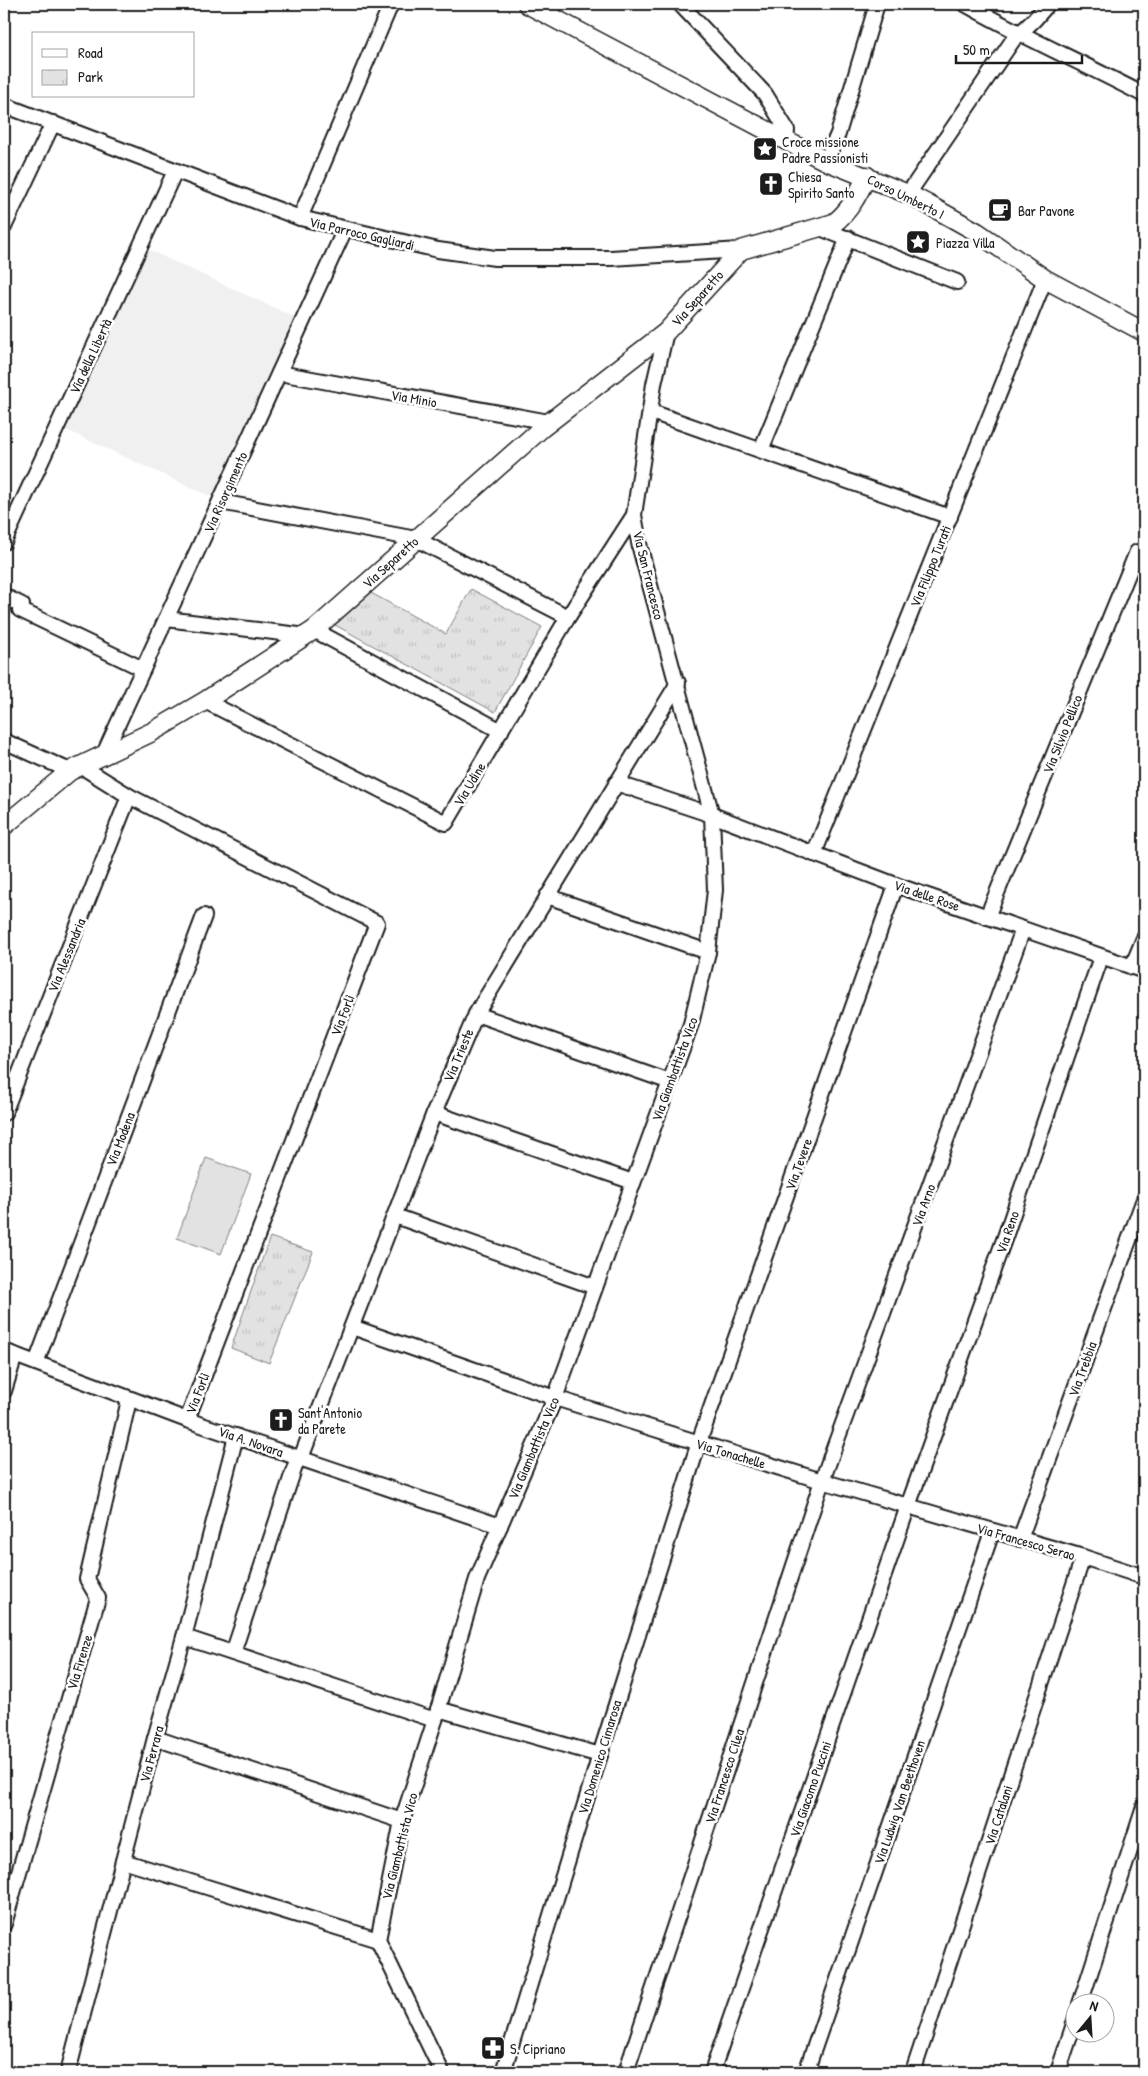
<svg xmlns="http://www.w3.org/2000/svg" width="1148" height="2076" font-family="'Patrick Hand',sans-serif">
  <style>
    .built { fill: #f0f0f0 }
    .park { fill: url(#park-tufts); stroke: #7f7f7f }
    .pitch { fill: #e2e2e2; stroke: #7f7f7f }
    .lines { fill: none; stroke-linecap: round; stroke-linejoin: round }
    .minor-casing { stroke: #1c1c1c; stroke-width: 18 }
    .tertiary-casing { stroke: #1c1c1c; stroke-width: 21 }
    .minor { stroke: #fff; stroke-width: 14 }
    .tertiary { stroke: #fff; stroke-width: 18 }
    .labels { text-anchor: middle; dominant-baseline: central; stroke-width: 5; stroke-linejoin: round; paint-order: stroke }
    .poi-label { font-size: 14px; fill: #1c1c1c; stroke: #fff; text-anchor: start }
    .street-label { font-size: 14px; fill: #1c1c1c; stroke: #fff }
  </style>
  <defs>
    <pattern id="park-tufts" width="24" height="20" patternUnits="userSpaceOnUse" patternTransform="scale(1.25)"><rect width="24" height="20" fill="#e2e2e2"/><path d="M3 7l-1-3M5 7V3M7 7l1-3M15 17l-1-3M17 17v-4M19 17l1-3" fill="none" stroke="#c1c1c1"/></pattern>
  </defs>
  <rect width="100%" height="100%" fill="#fff"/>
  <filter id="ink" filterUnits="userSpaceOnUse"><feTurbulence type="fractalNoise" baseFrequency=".02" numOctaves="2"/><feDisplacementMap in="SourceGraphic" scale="10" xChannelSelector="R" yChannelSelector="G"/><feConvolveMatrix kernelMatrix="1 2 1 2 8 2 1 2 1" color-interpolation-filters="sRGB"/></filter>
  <g filter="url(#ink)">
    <polygon class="built" points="149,250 296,318 214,498 64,429"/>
    <g class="park">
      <polygon points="471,589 542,627 495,712 335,625 371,593 446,634"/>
      <polygon points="270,1237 313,1252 269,1363 231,1348"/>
    </g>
    <polygon class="pitch" points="206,1158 251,1174 221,1254 177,1238"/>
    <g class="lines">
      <defs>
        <g id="minor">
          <polyline points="680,4 765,94 787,130 786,141"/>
          <path d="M 965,4 C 1023,37 1085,64 1144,95"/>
          <polyline points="4,105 300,218 438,250 495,258 611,258 741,250"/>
          <polyline points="826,161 838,134 877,4"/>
          <polyline points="908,194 1013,40 1034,20 1048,4"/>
          <polyline points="300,218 391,4"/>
          <polyline points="4,227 53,123"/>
          <polyline points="820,228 957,282"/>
          <polyline points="279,373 549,422"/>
          <polyline points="657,414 950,517"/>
          <polyline points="761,450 848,238"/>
          <polyline points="220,502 416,539 568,617"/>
          <polyline points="4,542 175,171"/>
          <polyline points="4,596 22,605 20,610 143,669"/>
          <polyline points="166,619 307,636"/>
          <polyline points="314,630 501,731"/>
          <polyline points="205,701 446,823 568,617 634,515"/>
          <polyline points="4,741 70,771"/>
          <polyline points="104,754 345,229"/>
          <polyline points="81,766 129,796 377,923 187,1420"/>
          <polyline points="616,783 712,815 896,885 1144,971"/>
          <polyline points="814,854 1045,279"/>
          <polyline points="547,896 708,952"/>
          <polyline points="987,917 1137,552"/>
          <polyline points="1132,967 1144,938"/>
          <polyline points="476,1014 670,1082"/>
          <polyline points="4,1113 129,796"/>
          <polyline points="434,1113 633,1182"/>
          <polyline points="395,1216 595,1287"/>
          <polyline points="352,1327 555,1398 822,1481 1083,1557 1144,1577"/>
          <polyline points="4,1351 187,1420 500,1526"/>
          <polyline points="36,1363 204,916"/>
          <polyline points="4,1391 15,1355"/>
          <polyline points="301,1458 434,1113 476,1014 678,683"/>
          <polyline points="1020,1539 1144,1199"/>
          <polyline points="184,1637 435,1720"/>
          <polyline points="233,1653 298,1457"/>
          <polyline points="438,1709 600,1755"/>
          <polyline points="155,1738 402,1821"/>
          <polyline points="123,1861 378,1940"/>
          <polyline points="4,1924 98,1598 87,1579 129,1400"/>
          <polyline points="1080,2004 1144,1807"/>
          <polyline points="68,2072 155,1738 184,1637 236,1436"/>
          <polyline points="442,2072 378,1940 402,1821 435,1720 477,1579 555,1398 691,1024 708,952 715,890 712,815 640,548 634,515 654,384 666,332"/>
          <polyline points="503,2072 600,1755 699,1442 896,885"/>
          <polyline points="626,2072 822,1481 1023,929"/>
          <polyline points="712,2072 908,1506 1006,1234 1101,957"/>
          <polyline points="806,2072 992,1532"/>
          <polyline points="913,2072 1083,1557"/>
          <polyline points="1058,2072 1076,2018"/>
        </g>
        <g id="tertiary">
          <polyline points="527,4 800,148 826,161 908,194 927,204 977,232 1045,279 1144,332"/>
          <path d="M 4,826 L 70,771 L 152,732 L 205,701 L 314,630 L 542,428 L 666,332 L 741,250 L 834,223 C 850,211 858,194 867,176"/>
        </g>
      </defs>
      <use href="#minor" class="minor-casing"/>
      <use href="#tertiary" class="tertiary-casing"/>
      <use href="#minor" class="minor"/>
      <use href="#tertiary" class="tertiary"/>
    </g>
  </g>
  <defs>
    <symbol id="sight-square" viewBox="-11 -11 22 22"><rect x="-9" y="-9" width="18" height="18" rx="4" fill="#1c1c1c" stroke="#fff"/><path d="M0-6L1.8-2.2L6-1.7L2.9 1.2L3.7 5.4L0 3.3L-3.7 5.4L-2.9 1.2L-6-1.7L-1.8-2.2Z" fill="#fff"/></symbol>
    <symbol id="church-square" viewBox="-11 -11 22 22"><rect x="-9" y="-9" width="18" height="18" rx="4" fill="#1c1c1c" stroke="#fff"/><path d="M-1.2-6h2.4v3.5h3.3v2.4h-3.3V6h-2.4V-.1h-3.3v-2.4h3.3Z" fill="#fff"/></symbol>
    <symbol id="cafe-square" viewBox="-11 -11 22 22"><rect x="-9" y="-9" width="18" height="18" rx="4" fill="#1c1c1c" stroke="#fff"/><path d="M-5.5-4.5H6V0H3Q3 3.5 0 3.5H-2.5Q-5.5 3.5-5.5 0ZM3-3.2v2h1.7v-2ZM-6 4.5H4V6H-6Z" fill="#fff"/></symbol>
    <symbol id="pharmacy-square" viewBox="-11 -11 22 22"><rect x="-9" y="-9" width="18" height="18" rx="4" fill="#1c1c1c" stroke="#fff"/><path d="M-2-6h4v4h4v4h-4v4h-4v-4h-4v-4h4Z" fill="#fff"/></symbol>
  </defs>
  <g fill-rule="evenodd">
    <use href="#sight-square" x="751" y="135" width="28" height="28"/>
    <use href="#church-square" x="757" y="170" width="28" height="28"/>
    <use href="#cafe-square" x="986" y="196" width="28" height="28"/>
    <use href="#sight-square" x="904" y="228" width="28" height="28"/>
    <use href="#church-square" x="267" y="1406" width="28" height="28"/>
    <use href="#pharmacy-square" x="479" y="2034" width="28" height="28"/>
  </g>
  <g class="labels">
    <g class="poi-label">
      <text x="782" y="141">Croce missione<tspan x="782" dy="16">Padre Passionisti</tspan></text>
      <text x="788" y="176">Chiesa<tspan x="788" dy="16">Spirito Santo</tspan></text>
      <text x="1018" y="210">Bar Pavone</text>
      <text x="936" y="242">Piazza Villa</text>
      <text x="298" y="1412">Sant'Antonio<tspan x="298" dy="16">da Parete</tspan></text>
      <text x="510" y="2048">S. Cipriano</text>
    </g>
    <g class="street-label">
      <text transform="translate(906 196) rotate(26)">Corso Umberto I</text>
      <text transform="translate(362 233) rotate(13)">Via Parroco Gagliardi</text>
      <text transform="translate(697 298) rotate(-48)">Via Separetto</text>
      <text transform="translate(90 356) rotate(-65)">Via della Libertà</text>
      <text transform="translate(414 398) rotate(10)">Via Minio</text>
      <text transform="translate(225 492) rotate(-66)">Via Risorgimento</text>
      <text transform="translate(390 562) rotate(-42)">Via Separetto</text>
      <text transform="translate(930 566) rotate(-68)">Via Filippo Turati</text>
      <text transform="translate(649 575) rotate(76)">Via San Francesco</text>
      <text transform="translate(1062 734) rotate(-68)">Via Silvio Pellico</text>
      <text transform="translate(469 784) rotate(-59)">Via Udine</text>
      <text transform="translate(927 895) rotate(19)">Via delle Rose</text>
      <text transform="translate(66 955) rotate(-68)">Via Alessandria</text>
      <text transform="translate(342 1015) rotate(-69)">Via Forlì</text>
      <text transform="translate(458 1055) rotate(-67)">Via Trieste</text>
      <text transform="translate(674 1069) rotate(-70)">Via Giambattista Vico</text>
      <text transform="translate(120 1139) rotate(-69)">Via Modena</text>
      <text transform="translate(798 1164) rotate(-70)">Via Tevere</text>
      <text transform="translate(923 1205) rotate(-70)">Via Arno</text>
      <text transform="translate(1007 1232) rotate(-71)">Via Reno</text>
      <text transform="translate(1082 1369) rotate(-70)">Via Trebbia</text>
      <text transform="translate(197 1393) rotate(-69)">Via Forlì</text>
      <text transform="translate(251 1441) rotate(19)">Via A. Novara</text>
      <text transform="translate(533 1448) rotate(-67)">Via Giambattista Vico</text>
      <text transform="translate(731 1453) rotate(17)">Via Tonachelle</text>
      <text transform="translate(1026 1541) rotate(16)">Via Francesco Serao</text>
      <text transform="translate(79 1662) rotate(-73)">Via Firenze</text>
      <text transform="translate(151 1754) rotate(-75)">Via Ferrara</text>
      <text transform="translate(599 1757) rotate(-73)">Via Domenico Cimarosa</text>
      <text transform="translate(724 1776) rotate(-72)">Via Francesco Cilea</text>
      <text transform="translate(810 1789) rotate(-71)">Via Giacomo Puccini</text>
      <text transform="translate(899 1802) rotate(-71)">Via Ludwig Van Beethoven</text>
      <text transform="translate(998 1815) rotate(-72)">Via Catalani</text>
      <text transform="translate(399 1846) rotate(-76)">Via Giambattista Vico</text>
    </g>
  </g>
  <rect width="1148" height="2076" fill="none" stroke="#fff" stroke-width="20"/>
  <rect x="10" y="10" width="1128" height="2056" fill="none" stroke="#1c1c1c" stroke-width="2" filter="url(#ink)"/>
  <rect x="32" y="32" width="162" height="65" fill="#ffffff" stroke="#a4a4a4"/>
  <rect x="42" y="49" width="25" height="8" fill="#ffffff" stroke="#a4a4a4"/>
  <text x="78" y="58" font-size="15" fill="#1c1c1c">Road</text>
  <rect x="42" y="70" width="25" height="15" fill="url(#park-tufts)" stroke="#a4a4a4"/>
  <text x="78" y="82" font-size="15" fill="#1c1c1c">Park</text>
  <g transform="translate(1090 2018) rotate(18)"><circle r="24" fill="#ffffff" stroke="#a4a4a4"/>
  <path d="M0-4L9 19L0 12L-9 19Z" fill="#1c1c1c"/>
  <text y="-8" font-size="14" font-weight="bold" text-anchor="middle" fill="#1c1c1c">N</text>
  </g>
  <path d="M956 55v8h126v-8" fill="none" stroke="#1c1c1c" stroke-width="2.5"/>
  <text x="963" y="55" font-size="15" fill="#1c1c1c" stroke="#ffffff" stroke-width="4" paint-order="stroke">50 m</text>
</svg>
